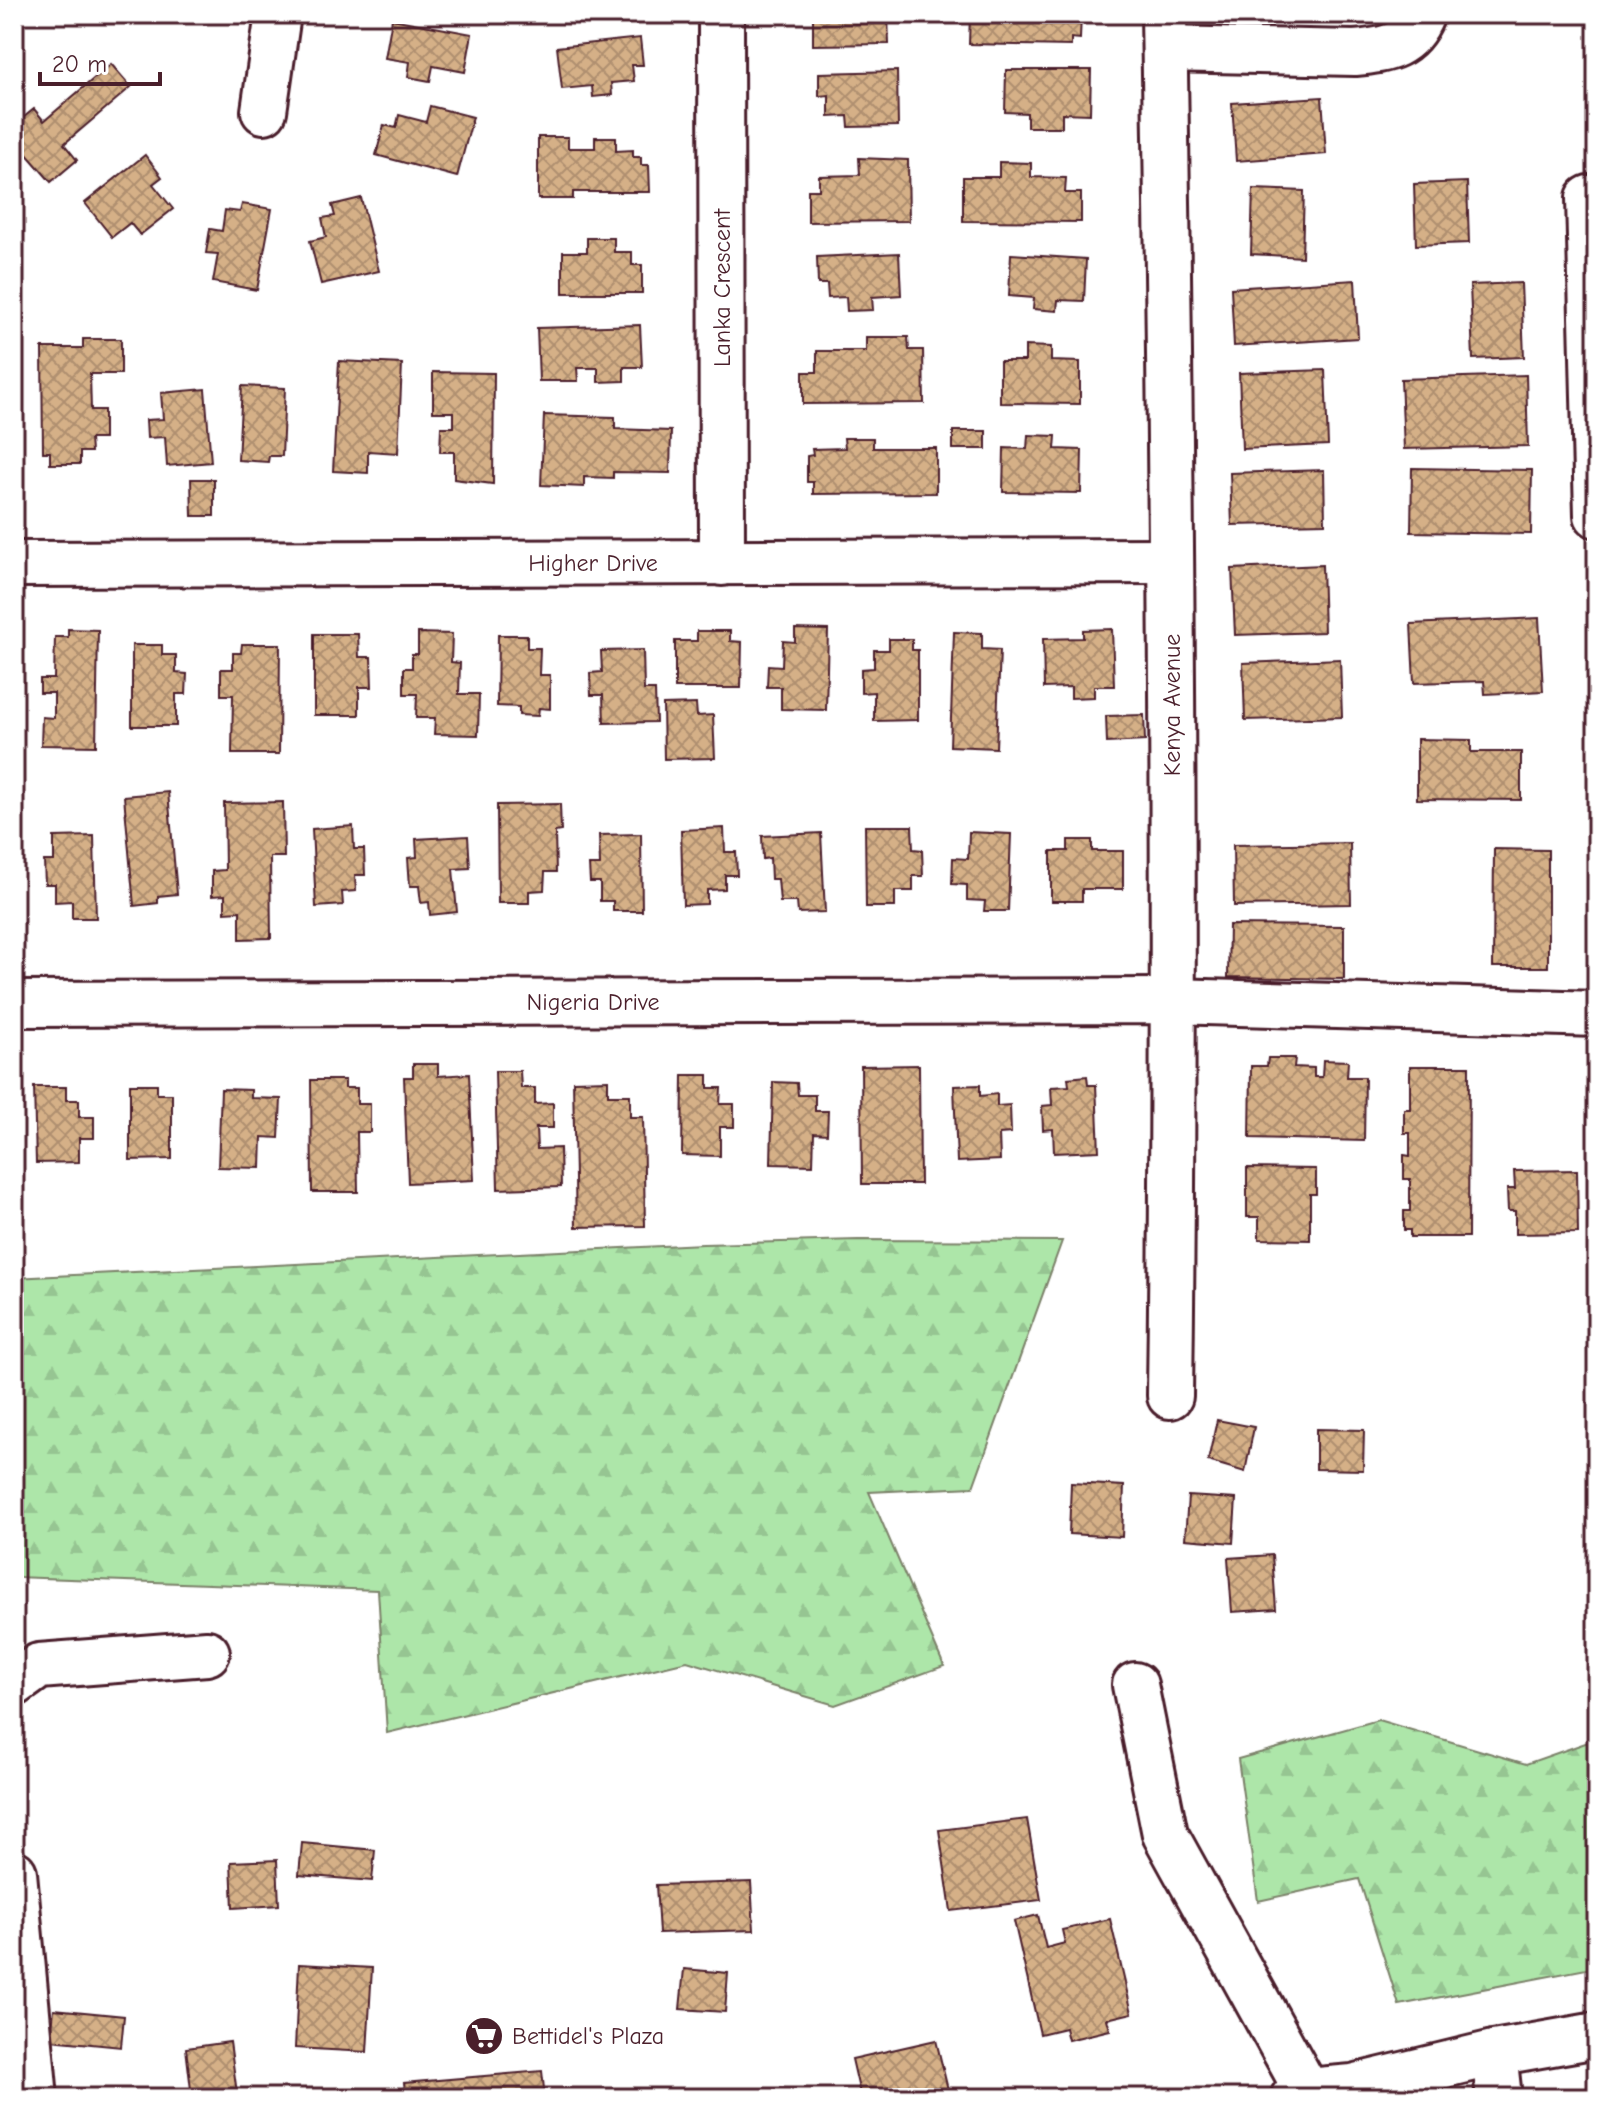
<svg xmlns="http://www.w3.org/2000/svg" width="1611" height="2112" font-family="'Comic Neue',sans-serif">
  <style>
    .forest { fill: url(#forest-firs); stroke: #7c826a; stroke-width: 2 }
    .building { fill: url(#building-cross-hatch); stroke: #4a1f2b; stroke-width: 2 }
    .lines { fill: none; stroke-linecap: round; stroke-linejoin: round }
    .minor-casing { stroke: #4a1f2b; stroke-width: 50 }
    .major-casing { stroke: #4a1f2b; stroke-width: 50 }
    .minor { stroke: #fff; stroke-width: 44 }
    .major { stroke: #fff; stroke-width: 44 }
    .labels { text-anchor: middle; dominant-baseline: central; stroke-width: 7; stroke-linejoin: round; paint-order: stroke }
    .street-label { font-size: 24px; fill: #4a1f2b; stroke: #fff }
    .poi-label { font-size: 24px; fill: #4a1f2b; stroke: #fff; text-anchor: start }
  </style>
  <defs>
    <pattern id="forest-firs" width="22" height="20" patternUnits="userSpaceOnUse" patternTransform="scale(2)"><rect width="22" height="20" fill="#ade6a9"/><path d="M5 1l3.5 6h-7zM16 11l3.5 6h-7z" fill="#96c592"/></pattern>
    <pattern id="building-cross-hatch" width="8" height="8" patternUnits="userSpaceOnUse" patternTransform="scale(2)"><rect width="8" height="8" fill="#d5b087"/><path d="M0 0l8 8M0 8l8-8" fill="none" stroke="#af8f6f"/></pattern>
  </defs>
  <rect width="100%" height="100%" fill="#fff"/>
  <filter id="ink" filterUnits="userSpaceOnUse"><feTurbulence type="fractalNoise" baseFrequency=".0125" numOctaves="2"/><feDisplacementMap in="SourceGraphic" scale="16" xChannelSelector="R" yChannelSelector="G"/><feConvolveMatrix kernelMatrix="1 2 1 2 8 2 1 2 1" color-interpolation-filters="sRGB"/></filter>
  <g filter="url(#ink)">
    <g class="forest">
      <polygon points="858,1240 1062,1241 973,1487 869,1492 944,1666 835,1705 687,1661 387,1733 378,1590 14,1577 14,1278 703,1244"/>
      <polygon points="1378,1720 1526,1764 1597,1739 1597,1967 1399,2005 1359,1879 1258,1901 1238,1759"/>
    </g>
    <g class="building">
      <polygon points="821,14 888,14 889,44 813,45 813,16"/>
      <polygon points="970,14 1081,14 1080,39 1071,38 1071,46 969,44"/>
      <polygon points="392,19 472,34 465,72 433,66 430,81 408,77 410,62 385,58"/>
      <polygon points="640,38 643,65 632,65 634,81 611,83 612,95 593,97 592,86 562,89 557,47"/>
      <polygon points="111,64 131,87 64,144 77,160 51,182 17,143 25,137 14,125 34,109 44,121"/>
      <polygon points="1006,70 1091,70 1090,114 1062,113 1062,127 1027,127 1027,113 1005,112"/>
      <polygon points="897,71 898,126 849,127 848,116 829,117 829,95 819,96 819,73"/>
      <polygon points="1322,97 1326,154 1236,161 1232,103"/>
      <polygon points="430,106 473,117 457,177 376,155 384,125 396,128 399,115 426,122"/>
      <polygon points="538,137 568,137 568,148 595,148 595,137 616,137 616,151 633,150 633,157 641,157 641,165 649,165 650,192 573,192 573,199 538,199"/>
      <polygon points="145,155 162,177 153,184 173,209 140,235 130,223 112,237 85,203"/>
      <polygon points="859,158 908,160 909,221 808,222 808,190 819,190 819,176 860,175"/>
      <polygon points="999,162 1031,163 1031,177 1066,178 1065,193 1081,193 1081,222 963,221 963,177 999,177"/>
      <polygon points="1467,182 1469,243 1416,245 1414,184"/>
      <polygon points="1253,189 1304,191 1302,257 1251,254"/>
      <polygon points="361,198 379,271 321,284 310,241 326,237 322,218 335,216 332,205"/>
      <polygon points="242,204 272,209 257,290 213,282 218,254 206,253 210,229 222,231 225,210 240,212"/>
      <polygon points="587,238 614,238 614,252 632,252 632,265 642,265 642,293 563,293 563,252 587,252"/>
      <polygon points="899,253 901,295 872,297 873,310 847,311 846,297 828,298 827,284 818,284 817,257"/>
      <polygon points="1011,254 1086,259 1084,301 1058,300 1057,311 1033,309 1034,298 1009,296"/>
      <polygon points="1355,280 1358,338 1234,346 1231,288"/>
      <polygon points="1521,283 1524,357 1473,359 1470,285"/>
      <polygon points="640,325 642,367 624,367 624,381 598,382 598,368 577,368 578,381 539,381 537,328"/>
      <polygon points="866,337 908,337 909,350 923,350 924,403 803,404 803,372 817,372 817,351 866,351"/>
      <polygon points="83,339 121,339 121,374 90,374 91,410 104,410 104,439 90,439 91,452 80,452 80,464 50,464 50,452 43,452 42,348 83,348"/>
      <polygon points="1025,346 1051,347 1051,361 1080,362 1080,404 1000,403 1000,361 1025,361"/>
      <polygon points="14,355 18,355 16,475 14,475"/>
      <polygon points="339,361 402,364 398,453 368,451 368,473 333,471"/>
      <polygon points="1325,370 1328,445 1242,449 1239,373"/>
      <polygon points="433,372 494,373 493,484 454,479 454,452 440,452 441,427 454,427 454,412 433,412"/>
      <polygon points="1526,375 1528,446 1404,449 1401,379"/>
      <polygon points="242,386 285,388 282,456 269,456 268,462 238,460"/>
      <polygon points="205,389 211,462 167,466 165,437 147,438 146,420 163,419 161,393"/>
      <polygon points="544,415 615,417 615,429 671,431 670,473 613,472 613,478 584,477 584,487 541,485"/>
      <rect x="953" y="431" width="33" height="18"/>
      <polygon points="1028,435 1056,436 1055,449 1082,450 1081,493 1003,492 1004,448 1027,449"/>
      <polygon points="844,438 873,438 873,448 936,448 936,493 813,494 813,482 807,482 807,456 813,455 812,449 845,448"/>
      <polygon points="1412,468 1532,470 1531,534 1411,532"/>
      <polygon points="1324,470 1325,523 1232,525 1230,473"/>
      <polygon points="191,479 214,479 214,516 192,516"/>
      <polygon points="1322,565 1324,632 1235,635 1232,569"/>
      <polygon points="1539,618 1543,691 1485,694 1484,681 1414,683 1411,624"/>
      <polygon points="68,629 98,630 96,746 41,745 42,717 54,718 54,693 40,693 40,679 54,679 55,637 68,637"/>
      <polygon points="795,629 828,630 826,710 781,709 781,687 767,687 768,665 782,666 783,641 795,642"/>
      <polygon points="1112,629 1114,686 1094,686 1094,697 1071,698 1071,687 1044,688 1043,639 1083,638 1083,630"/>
      <polygon points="697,631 730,631 730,641 742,642 741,688 675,688 675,641 697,641"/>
      <polygon points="954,632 982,633 982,649 1000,650 996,748 950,746"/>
      <polygon points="418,633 452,634 451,662 460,663 459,694 479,694 478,735 434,734 435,718 416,718 417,694 404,694 404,668 412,668 412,654 418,654"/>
      <polygon points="314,634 358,634 359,657 371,657 372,687 359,687 359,715 314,715"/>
      <polygon points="498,635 527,635 527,648 540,648 539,675 550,675 550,709 539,708 538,716 519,715 519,707 497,706"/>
      <polygon points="889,639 912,639 912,650 918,650 918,720 874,721 874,692 861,693 861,669 874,668 874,650 889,650"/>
      <polygon points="242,644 280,644 279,754 232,754 233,695 221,695 221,669 233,669 233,653 241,653"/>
      <polygon points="132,645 162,645 162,655 176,655 176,673 187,674 186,694 176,694 176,726 132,726"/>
      <polygon points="643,650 644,690 655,690 656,722 604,723 603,695 591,695 590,673 602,672 601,651"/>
      <polygon points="1340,659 1342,717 1245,720 1243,663"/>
      <polygon points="696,704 697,716 713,715 715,758 664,759 663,705"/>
      <polygon points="1144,715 1145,741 1107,743 1106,716"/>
      <polygon points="1417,739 1471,740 1471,752 1521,752 1521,800 1417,799"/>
      <polygon points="168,792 177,894 158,896 158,903 134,906 124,796"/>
      <polygon points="283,802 284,857 270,857 271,938 240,939 240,911 225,912 225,895 212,896 212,871 225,870 224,803"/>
      <polygon points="560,804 561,831 555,832 556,872 545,872 544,890 529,891 529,903 498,903 497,805"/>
      <polygon points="353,826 354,849 364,849 365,875 355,875 356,891 342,892 343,905 316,907 312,829"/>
      <polygon points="865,826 912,826 913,849 922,850 923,876 913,876 913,891 895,891 895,907 866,907"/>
      <polygon points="724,828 725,852 736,852 737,875 725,875 725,889 707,890 707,904 683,905 681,830"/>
      <polygon points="969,832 1011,834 1008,911 984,911 985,901 967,900 967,885 952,884 953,858 968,859"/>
      <polygon points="821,833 825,912 798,913 797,902 780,902 778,879 771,879 770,858 763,859 762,836"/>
      <polygon points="641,834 642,911 613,911 613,901 600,901 600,882 590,882 589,865 600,865 599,835"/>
      <polygon points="94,836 96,918 72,918 72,901 55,902 55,884 45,884 44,861 54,861 54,837"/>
      <polygon points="468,836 470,868 453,869 457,912 430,915 429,902 421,903 419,886 410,886 408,858 417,857 416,839"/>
      <polygon points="1068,840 1092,840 1092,851 1123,851 1123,889 1082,889 1082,901 1051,901 1051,851 1068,851"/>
      <polygon points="1350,843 1351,904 1234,906 1233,845"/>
      <polygon points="1494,849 1548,850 1548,967 1493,967"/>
      <polygon points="1229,925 1344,926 1344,979 1228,977"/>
      <polygon points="1268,1058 1295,1058 1294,1067 1314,1068 1314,1077 1322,1077 1323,1060 1348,1061 1347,1077 1365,1077 1364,1141 1250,1138 1251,1066 1267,1066"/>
      <polygon points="413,1064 438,1064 438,1076 469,1074 474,1180 408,1183 404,1077 413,1077"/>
      <polygon points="919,1065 920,1184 862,1184 861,1066"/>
      <polygon points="1410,1066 1469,1066 1468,1237 1410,1237 1410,1230 1404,1230 1404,1211 1410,1211 1410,1179 1404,1179 1404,1155 1410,1156 1410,1133 1404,1133 1404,1109 1410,1109"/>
      <polygon points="495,1071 520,1071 521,1088 535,1088 535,1104 553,1103 553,1128 536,1128 537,1149 560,1148 561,1187 498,1189"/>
      <polygon points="683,1075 708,1075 708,1088 721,1088 720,1104 734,1104 734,1127 720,1127 720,1156 682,1155"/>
      <polygon points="1087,1076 1088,1085 1096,1085 1099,1151 1054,1153 1053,1129 1043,1130 1042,1106 1052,1105 1051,1087 1069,1086 1068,1078"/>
      <polygon points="311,1080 345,1080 345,1088 357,1088 357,1104 370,1104 370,1132 357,1132 358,1192 312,1192"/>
      <polygon points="608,1080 608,1095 630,1095 630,1117 643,1117 645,1226 576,1227 573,1081"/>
      <polygon points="773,1082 797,1083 798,1095 815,1095 815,1111 828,1111 827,1134 814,1133 813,1165 771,1164"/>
      <polygon points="130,1084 157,1084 157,1094 172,1094 172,1159 130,1160"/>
      <polygon points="980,1085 980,1096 997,1094 997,1106 1010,1105 1011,1133 999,1134 1000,1160 957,1162 954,1086"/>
      <polygon points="34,1087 66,1087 66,1100 79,1100 79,1117 94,1117 94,1138 79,1138 79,1162 36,1163"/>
      <polygon points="221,1089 251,1090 251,1098 281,1099 279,1138 262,1137 261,1168 218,1167"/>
      <polygon points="1247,1168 1316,1169 1316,1194 1310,1194 1310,1240 1259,1239 1259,1217 1247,1217"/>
      <polygon points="1577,1170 1578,1233 1515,1234 1515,1211 1508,1211 1507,1189 1515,1189 1514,1171"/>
      <polygon points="1217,1420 1254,1427 1245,1472 1208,1461"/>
      <polygon points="1316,1429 1364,1430 1363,1470 1316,1469"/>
      <polygon points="1071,1483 1124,1486 1122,1537 1069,1534"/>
      <polygon points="1188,1496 1236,1499 1233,1543 1185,1539"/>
      <polygon points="1272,1555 1276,1609 1232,1612 1228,1558"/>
      <polygon points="1027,1819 1041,1900 951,1911 939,1830"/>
      <polygon points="302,1843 375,1850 372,1881 299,1875"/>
      <polygon points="277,1860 279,1905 233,1908 231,1862"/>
      <polygon points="751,1882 754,1930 659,1933 656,1885"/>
      <polygon points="1038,1915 1046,1948 1065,1943 1062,1930 1110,1919 1132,2013 1107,2019 1110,2030 1068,2040 1065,2028 1040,2034 1014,1921"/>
      <polygon points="299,1964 372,1968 367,2052 295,2048"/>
      <polygon points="684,1969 728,1973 725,2012 680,2009"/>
      <polygon points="54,2009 124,2016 121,2047 51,2040"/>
      <polygon points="936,2040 950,2098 861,2098 852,2059"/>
      <polygon points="230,2042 237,2093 192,2098 186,2048"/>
      <polygon points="542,2071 545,2098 406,2098 404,2083"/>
    </g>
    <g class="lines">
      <defs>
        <g id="minor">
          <polyline points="721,14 722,563"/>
          <path d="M 1164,14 C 1172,475 1176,936 1170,1396"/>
          <path d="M 1165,49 L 1355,53 C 1388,50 1409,46 1422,14"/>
          <polyline points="264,111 278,14"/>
          <polyline points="1589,198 1597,515"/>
          <polyline points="14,564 1171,561"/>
          <polyline points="14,1004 1172,1001 1597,1014"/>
          <polyline points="14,1684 39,1666 207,1653"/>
          <polyline points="1135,1685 1165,1834 1307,2091"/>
          <polyline points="14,1873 35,2098"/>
          <polyline points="1494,2053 1499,2098"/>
        </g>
        <polyline id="major" points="1293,2098 1307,2091 1353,2087 1494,2053 1597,2035"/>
      </defs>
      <use href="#minor" class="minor-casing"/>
      <use href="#major" class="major-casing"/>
      <use href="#minor" class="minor"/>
      <use href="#major" class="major"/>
    </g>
  </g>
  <defs>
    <symbol id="supermarket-disc" viewBox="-11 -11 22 22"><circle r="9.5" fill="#4a1f2b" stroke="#fff"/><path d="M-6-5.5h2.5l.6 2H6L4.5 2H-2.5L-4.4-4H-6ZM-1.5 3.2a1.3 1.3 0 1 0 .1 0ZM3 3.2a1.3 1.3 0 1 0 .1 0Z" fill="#fff"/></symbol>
  </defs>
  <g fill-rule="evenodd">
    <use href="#supermarket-disc" x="462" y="2014" width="44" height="44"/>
  </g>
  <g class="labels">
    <g class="street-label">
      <text transform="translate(722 288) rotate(-90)">Lanka Crescent</text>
      <text x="593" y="563">Higher Drive</text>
      <text transform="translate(1172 705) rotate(-90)">Kenya Avenue</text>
      <text x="593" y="1002">Nigeria Drive</text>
    </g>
    <g class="poi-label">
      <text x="512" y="2036">Bettidel's Plaza</text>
    </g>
  </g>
  <rect width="1611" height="2112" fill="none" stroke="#fff" stroke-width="48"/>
  <rect x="24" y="24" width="1563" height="2064" fill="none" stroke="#4a1f2b" stroke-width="3" filter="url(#ink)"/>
  <path d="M40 72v12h120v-12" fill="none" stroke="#4a1f2b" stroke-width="4"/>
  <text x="52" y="72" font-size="24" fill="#4a1f2b" stroke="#ffffff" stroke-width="6" paint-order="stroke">20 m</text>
</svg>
